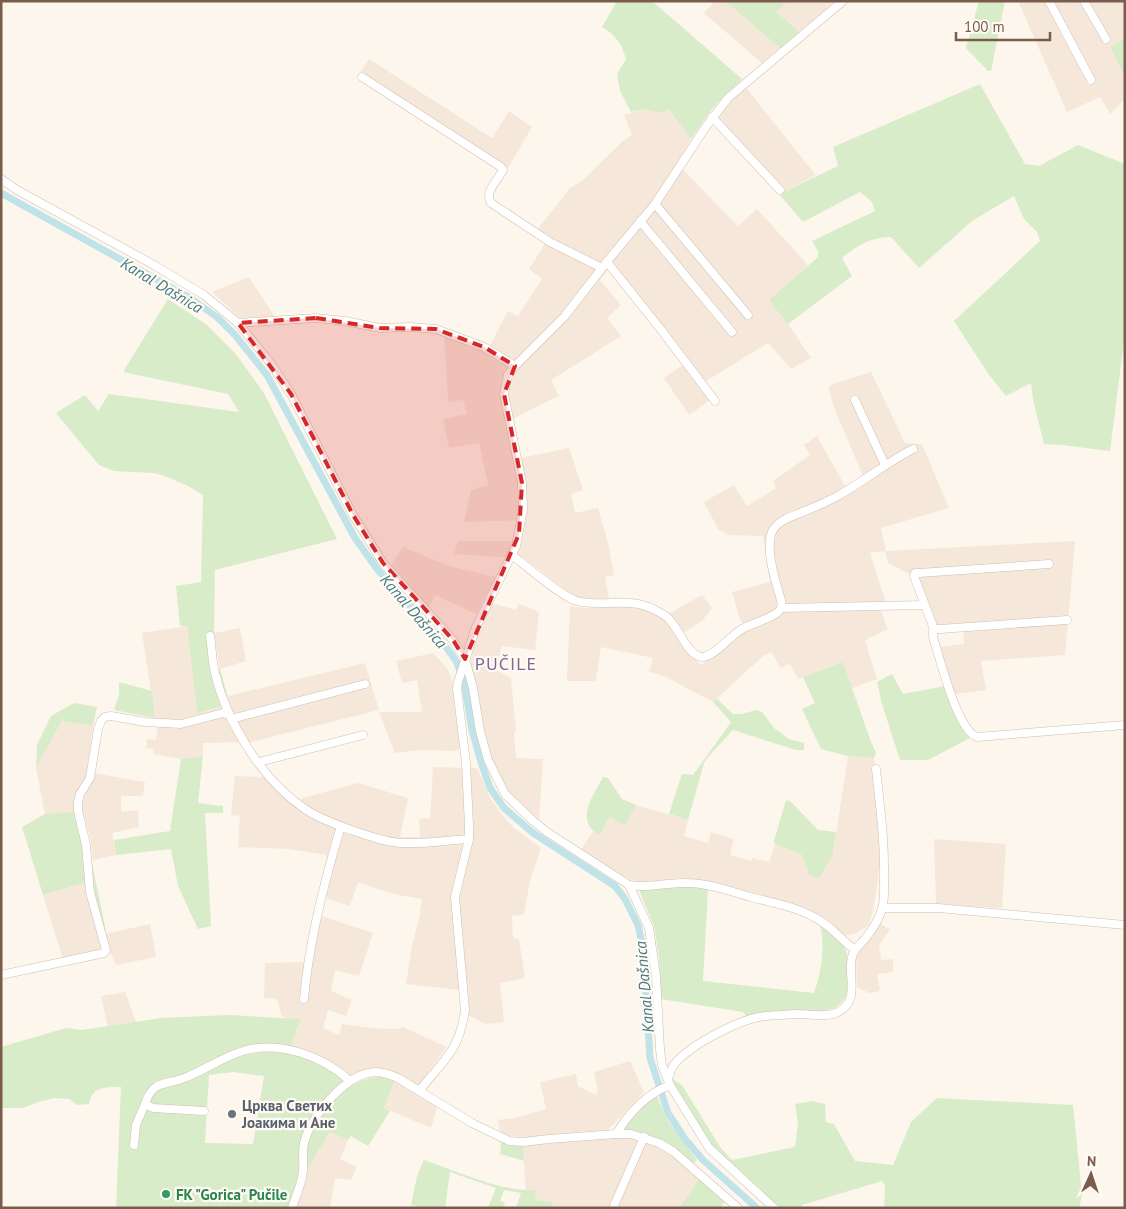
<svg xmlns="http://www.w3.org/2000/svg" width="1126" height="1209" font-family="'PT Sans',sans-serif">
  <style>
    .residential { fill: #f5e8da }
    .green { fill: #d8ecc9; fill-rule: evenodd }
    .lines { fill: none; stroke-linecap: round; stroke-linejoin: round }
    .canal { stroke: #bfe3e8; stroke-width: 7 }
    .minor-casing { stroke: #d1beb0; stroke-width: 9 }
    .minor { stroke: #fff; stroke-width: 8 }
    .marked { fill: #d62828; fill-opacity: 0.2; stroke: #d62828; stroke-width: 4; stroke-dasharray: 10 6; stroke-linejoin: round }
    .worship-dot { fill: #6b7280; stroke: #fffaf3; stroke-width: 2 }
    .leisure-dot { fill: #2e9e5b; stroke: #fffaf3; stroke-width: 2 }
    .labels { text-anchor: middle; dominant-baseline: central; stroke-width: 4.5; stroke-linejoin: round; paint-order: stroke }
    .worship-label { font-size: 15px; font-weight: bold; fill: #5b616d; stroke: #fffaf3; text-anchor: start }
    .leisure-label { font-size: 15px; font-weight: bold; fill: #27864d; stroke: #fffaf3; text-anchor: start }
    .water-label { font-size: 16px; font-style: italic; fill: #437c86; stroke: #fffaf3 }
    .quarter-label { font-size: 18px; letter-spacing: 1px; fill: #846695; stroke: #fffaf3 }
  </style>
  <rect width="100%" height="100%" fill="#fdf6ec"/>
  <g class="residential">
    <polygon points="715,1 725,1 781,49 763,64 704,13"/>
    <polygon points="787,1 835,1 800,33 777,12"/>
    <polygon points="1018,1 1123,1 1125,5 1125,38 1110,47 1125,77 1125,99 1110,114 1100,97 1067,112"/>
    <polygon points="369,59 492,138 509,111 532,127 508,168 360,73"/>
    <polygon points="744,85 806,163 816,175 779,194 715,124 715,117"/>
    <polygon points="644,109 660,113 669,109 691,139 676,165 683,170 738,226 757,209 808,265 771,299 773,306 788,324 811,358 791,369 768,343 708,380 704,384 714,397 689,415 664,378 688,361 611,266 600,280 621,305 607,318 621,336 551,380 559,396 512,419 521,458 569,448 583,490 571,494 575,513 598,508 608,543 614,575 605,577 609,599 580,599 569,593 525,559 454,554 458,541 521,541 525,520 464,522 471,490 488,485 479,443 449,448 443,419 467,414 463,400 448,402 444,334 489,347 508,311 518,316 542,279 529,269 548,239 536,231 570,188 582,181 624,140 632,135 624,115"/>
    <polygon points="249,277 275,317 241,319 212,292"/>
    <polygon points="871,372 905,443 922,444 949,508 881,528 886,551 1075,541 1065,655 981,661 986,690 955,694 939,647 964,644 963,624 936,626 917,578 888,563 885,551 870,553 886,603 878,603 888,629 865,640 877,679 852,688 843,662 798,679 790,664 781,668 771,652 763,656 713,702 668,678 649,671 653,658 601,647 596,681 567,681 570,606 587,608 636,606 647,609 666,620 670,613 702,595 712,608 702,621 677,637 683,647 701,665 746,630 740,619 732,592 770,582 763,536 728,535 718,529 704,502 734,485 747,506 776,488 773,481 810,455 804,445 817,436 845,486 863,476 833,405 829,389 830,385"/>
    <polygon points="403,547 449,566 496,577 476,614 435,595 429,608 390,567"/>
    <polygon points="492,603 516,610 519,604 539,612 535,650 502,646 496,670 511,678 516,730 514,735 516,758 543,759 539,824 508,793 489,757 470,665 475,639"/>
    <polygon points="187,626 197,713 229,704 228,696 365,663 379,710 251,742 203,743 203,756 181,759 153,754 154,749 146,748 147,739 156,740 158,726 155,718 142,633"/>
    <polygon points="240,628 246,661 220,669 214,633"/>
    <polygon points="433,653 447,668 453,682 453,692 461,749 454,751 418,750 395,753 379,712 422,712 417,680 402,683 396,661"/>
    <polygon points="62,721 93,726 87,772 145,782 143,796 121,796 121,812 138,810 139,827 112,833 116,855 93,860 90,837 83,812 45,814 36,768"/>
    <polygon points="848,756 874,758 881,858 873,912 868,926 856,933 845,936 831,922 816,913 800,906 758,894 706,882 680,878 651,883 637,882 618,874 581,850 593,831 599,834 610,817 625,826 636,805 688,820 684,836 708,843 711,832 734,839 730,855 751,861 752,858 769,862 775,844 802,855 809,875 833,854"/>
    <polygon points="433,767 477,768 491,799 504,817 513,827 541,848 530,880 524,915 512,916 513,938 519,939 525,978 500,983 504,1022 486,1024 469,1016 468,991 406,984 412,946 419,918 422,899 393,894 358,882 350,906 326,898 321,916 373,933 359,976 335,970 331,991 352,1000 346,1016 328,1010 323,1028 339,1035 342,1024 371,1028 398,1029 403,1027 447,1047 414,1091 437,1107 431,1128 384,1108 398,1074 389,1070 375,1069 350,1077 312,1053 291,1046 301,1020 282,1017 277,999 264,998 265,963 304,962 327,855 289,849 238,847 240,816 231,815 235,776 265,777 285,797 300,801 302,798 358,783 408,798 400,837 420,837 419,819 430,818"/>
    <polygon points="934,839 1006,844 1002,908 936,904"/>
    <polygon points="86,883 107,957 65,966 43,895"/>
    <polygon points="879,923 890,930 879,945 881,960 893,959 893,972 877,974 880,991 869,993 857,987 856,955"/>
    <polygon points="150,924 156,957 116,965 110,952 105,934"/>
    <polygon points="125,992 136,1022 108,1028 101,996"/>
    <polygon points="630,1061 644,1092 608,1130 608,1138 629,1138 658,1145 700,1178 679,1208 552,1208 552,1202 536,1200 535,1190 526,1190 522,1137 510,1136 500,1132 498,1120 515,1118 546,1109 540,1082 576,1074 578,1086 595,1095 598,1092 594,1072"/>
    <polygon points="330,1132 348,1140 340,1159 357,1167 351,1180 335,1178 330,1208 294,1208 306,1171"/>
  </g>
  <g class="green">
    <path d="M 617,1 L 652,1 L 742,79 L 713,108 L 691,139 L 669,109 L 660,113 L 644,109 L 631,112 L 620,91 L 617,74 L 626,59 C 622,44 616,35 602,27 Z"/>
    <polygon points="725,1 787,1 777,12 800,33 781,49"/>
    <polygon points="979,1 1005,1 991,71 988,71 966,48"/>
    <polygon points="1125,38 1125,77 1110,47"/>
    <path d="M 980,84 L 1025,164 L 1039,166 L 1078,145 L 1125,164 L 1125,333 L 1110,451 L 1062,445 L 1044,444 L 1033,400 L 1031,383 L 1006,396 L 989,375 L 954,321 L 1040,241 L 1037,232 L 1024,219 L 1014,196 L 972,221 L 919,268 L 891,237 C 874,236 855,246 842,258 L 852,276 L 788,324 L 773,306 L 770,299 L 818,257 L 818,251 L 812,241 L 875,211 L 872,202 L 860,192 L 803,222 L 779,194 L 838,166 L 833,147 Z"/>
    <polygon points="168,299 207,325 235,353 264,393 337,539 215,570 214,633 208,634 212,670 220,669 230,704 197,713 187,626 180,626 176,586 201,582 203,495 188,486 167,477 154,473 114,471 99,465 56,413 85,395 98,411 109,394 239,412 228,394 123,372"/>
    <polygon points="843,662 871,742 876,753 874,758 848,756 821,749 802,709 815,703 803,677"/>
    <polygon points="892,674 903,694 946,686 965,731 970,738 928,760 900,760 882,704 877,682"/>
    <polygon points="119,682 152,691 155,718 114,710 119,695"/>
    <polygon points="717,699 733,714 742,714 756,710 762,712 774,728 789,739 804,743 804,750 796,750 733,730 708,757 704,763 688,820 669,814 682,774 693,775 731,722 713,702"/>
    <polygon points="74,703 97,707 93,726 62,721 36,768 37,745 51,716"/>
    <polygon points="203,756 198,803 223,806 223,813 205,813 211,926 198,929 178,886 171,849 116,855 114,840 170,831 181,759"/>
    <path d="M 603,777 L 608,778 L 622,799 L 636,805 L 625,826 L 610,817 L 599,835 C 574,819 593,797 603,777 Z"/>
    <polygon points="786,800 791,802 818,830 836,832 833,854 819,878 809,875 802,855 775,844 774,841"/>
    <polygon points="75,812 81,834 84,864 92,863 106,931 104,931 92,881 43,895 22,827 45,814"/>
    <path d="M 679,886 L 691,886 L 708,889 L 703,981 L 814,993 C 822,971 825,946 820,923 L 842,943 L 847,953 L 848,985 L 846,997 L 841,1003 L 835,1008 L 822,1011 L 797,1010 L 747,1017 L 743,1012 L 661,999 L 659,957 L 654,926 L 639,890 Z"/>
    <path d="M 229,1015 L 301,1019 L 291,1046 L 277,1044 L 240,1047 L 193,1070 L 204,1072 C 245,1049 284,1043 326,1068 C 335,1073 343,1078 351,1086 C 367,1077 378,1074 395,1080 L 384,1108 L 390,1111 L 368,1146 L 351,1136 L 348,1140 L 330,1132 L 306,1171 L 300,1173 L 288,1208 L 116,1208 L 121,1087 C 106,1087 92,1086 89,1104 L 77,1105 L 69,1099 L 54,1098 L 38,1102 L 22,1108 L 1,1108 L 1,1047 L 66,1028 L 82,1030 L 161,1018 ZM 233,1072 L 264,1076 L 253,1144 L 205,1143 L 209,1075 Z"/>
    <polygon points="672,1076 673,1079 682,1085 720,1147 732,1160 795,1147 798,1123 795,1104 812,1101 825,1104 826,1122 834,1124 855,1161 893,1165 911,1122 937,1098 1073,1105 1082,1195 1079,1208 884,1208 885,1186 882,1181 802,1205 801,1208 780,1208 711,1146 671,1081"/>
    <polygon points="656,1094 668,1121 697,1160 693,1164 676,1150 660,1139 625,1129 625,1127 642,1106"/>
    <polygon points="501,1142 523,1145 524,1161 500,1154"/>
    <path d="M 424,1160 C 457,1171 501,1192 535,1190 L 536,1200 L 552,1202 L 552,1208 L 516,1208 L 521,1193 L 504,1190 L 500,1201 L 505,1203 L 503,1208 L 488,1208 L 496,1188 L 450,1172 L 445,1208 L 425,1208 L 411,1205 L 417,1176 Z"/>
    <polygon points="700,1178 725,1201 720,1208 679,1208"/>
  </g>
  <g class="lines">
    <polyline class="canal" points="1,193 190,298 217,317 235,335 267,375 355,538 377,569 441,640 456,661 464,681 472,730 481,762 490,788 504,808 533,833 615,886 625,899 638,925 643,948 650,1058 668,1113 685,1139 703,1160 757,1208"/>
    <defs>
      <g id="minor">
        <polyline points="1049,1 1091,80"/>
        <polyline points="1084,1 1106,39"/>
        <path d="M 362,77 L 501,167 L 503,170 C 498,180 484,192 491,203 L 550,242 L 602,268"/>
        <polyline points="712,117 780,190"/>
        <polyline points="1,179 17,190 154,265 204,295 238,323 272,365 291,394 353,515 383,563 453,640 465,659 473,688 480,731 488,760 505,794 532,820 547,832 629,885 649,928 656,976 660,1049 662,1065 670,1085 709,1148 774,1208"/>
        <polyline points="655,204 748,315"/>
        <polyline points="640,221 732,332"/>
        <polyline points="607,262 662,331 715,401"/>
        <polyline points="238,323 316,318 345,321 380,328 410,327 436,329 484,347 515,366"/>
        <polyline points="855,400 885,465"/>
        <path d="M 512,555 C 526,566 562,597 577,601 C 603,608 630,596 655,610 C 659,612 665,615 668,618 C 678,627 688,656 702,657 C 714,657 731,635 742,629 C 751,623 777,618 781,608 C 783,603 780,598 779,593 C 774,577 763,541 775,527 C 783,518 794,516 805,511 C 815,507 826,502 836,497 C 863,482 886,463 913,449"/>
        <polyline points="1049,564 919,573 915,573 914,576 934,629 940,629 1067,620"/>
        <polyline points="781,608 924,605"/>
        <path d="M 934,629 L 933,631 L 933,637 C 940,658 957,730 977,737 L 1125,725"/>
        <path d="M 210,636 C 212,648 212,661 215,673 C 227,723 262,780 305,809 C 319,819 338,825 354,831 C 369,836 388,843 405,843 C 426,844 448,840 469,839"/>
        <polyline points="231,719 365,684"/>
        <polyline points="259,762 363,735"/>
        <path d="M 629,885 C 648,889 667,882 686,883 C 708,883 730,891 750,897 C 774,903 802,908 822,922 C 834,929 842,941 854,949"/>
        <polyline points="883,908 938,908 1125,925"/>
        <polyline points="1,975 104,953 106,950 90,892 86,845 78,811 78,802 80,794 90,778 98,729 101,721 105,717 111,716 145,722 181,724 223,713 229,715"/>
        <path d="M 304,999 C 309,940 324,882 341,826"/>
        <path d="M 668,1079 C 670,1076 670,1072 672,1068 C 683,1048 737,1021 759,1017 C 771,1015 784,1015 797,1014 C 809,1014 827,1018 838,1012 C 861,1001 847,975 852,957 C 854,948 860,945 865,939 C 872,930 879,920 882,909 C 885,900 884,888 884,879 C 885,842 880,806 876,769"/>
        <path d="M 420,1090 C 444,1059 459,1052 465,1010 L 455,897 L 469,839 L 469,826 L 466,763 L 457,688 L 458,682 L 476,627 L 516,546 L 523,509 L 522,483 L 504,394 L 508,375 L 515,366 L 564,317 L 609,259 L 655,204 L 705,128 L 728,98 L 843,1"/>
        <path d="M 204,1111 L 153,1108 L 145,1104 C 153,1079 165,1086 187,1077 C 206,1069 223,1057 243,1051 C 279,1040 323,1056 350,1081"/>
        <path d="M 616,1134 C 630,1112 646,1094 670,1085"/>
        <polyline points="134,1145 136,1125 145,1104"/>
        <path d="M 292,1208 C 296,1196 302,1183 303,1171 C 304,1162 302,1152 304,1143 C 311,1116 345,1074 375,1072 C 383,1072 391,1075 398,1078 L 472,1123 L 509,1141 L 523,1142 L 549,1139 L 616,1134 L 631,1134 L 659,1143 L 674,1152 L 738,1208"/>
        <polyline points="613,1208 644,1137"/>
      </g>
    </defs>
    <use href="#minor" class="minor-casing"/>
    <use href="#minor" class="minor"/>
  </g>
  <path class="marked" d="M 316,318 L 380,328 L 436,329 L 484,347 L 515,366 L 504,394 L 522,483 L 519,534 L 465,659 L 453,640 L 383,563 L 353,515 L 291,394 L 238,323 Z"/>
  <circle class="worship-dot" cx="232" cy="1114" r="5"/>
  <circle class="leisure-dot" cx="166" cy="1194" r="5"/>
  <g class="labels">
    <g class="worship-label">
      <text x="242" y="1105">Црква Светих<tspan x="242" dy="17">Јоакима и Ане</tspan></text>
    </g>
    <g class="leisure-label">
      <text x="176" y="1194">FK "Gorica" Pučile</text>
    </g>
    <g class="water-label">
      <text transform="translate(162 285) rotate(31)">Kanal Dašnica</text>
      <text transform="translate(414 611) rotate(49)">Kanal Dašnica</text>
      <text transform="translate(644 987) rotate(-95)">Kanal Dašnica</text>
    </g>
    <g class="quarter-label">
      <text x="506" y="663">PUČILE</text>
    </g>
  </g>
  <rect width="1126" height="1209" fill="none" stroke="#7a5c4d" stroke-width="5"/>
  <g transform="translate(1091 1174) rotate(3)" stroke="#fffaf3" stroke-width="4" paint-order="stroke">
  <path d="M0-4L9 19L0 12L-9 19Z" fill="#7a5c4d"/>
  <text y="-8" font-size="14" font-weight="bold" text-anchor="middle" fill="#7a5c4d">N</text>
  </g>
  <path d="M956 32v8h94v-8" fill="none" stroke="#7a5c4d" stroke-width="2.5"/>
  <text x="964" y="32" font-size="15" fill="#7a5c4d" stroke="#fffaf3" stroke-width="4" paint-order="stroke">100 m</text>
</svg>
